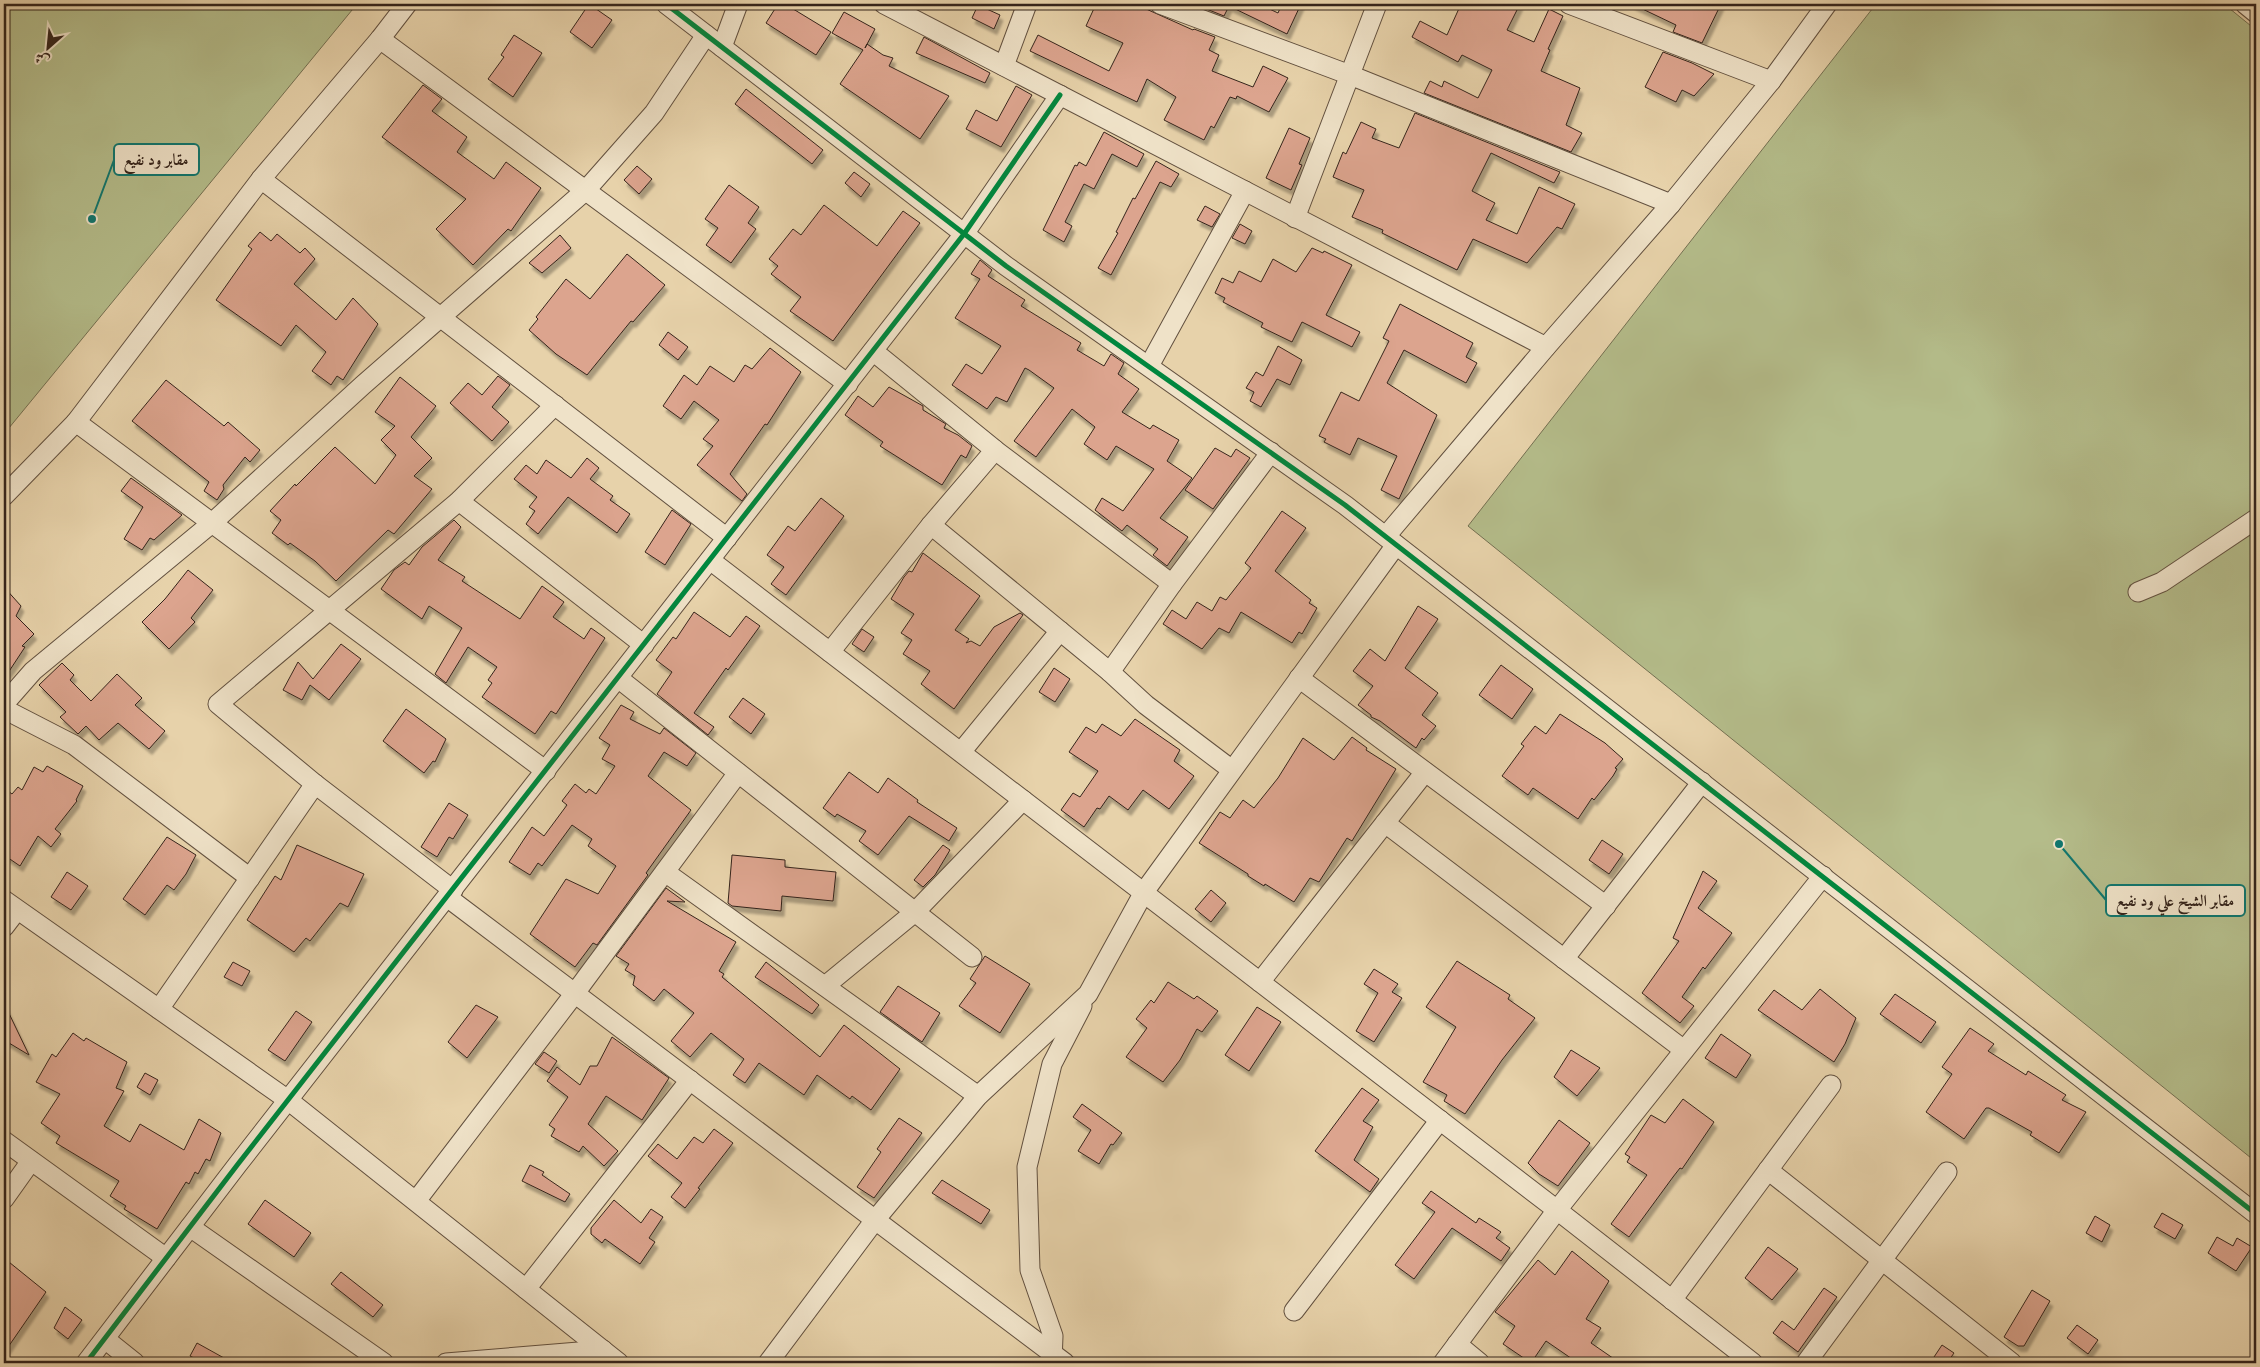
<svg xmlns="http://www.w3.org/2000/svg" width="2260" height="1367" font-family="'IM FELL English',Amiri,serif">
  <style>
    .green { fill: #b4bc8a; stroke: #747052 }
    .building { fill: #dca48e; stroke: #35241b; filter: url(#shadow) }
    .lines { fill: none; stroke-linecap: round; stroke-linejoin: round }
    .minor-casing { stroke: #62503f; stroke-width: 21 }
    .minor { stroke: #efe2c8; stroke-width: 19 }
    .cycleway-casing { stroke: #efe2c8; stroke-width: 8 }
    .cycleway { stroke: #00873e; stroke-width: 5 }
    .leader { fill: none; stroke: #0f766e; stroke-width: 2 }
    .callout-dot { fill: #0f766e; stroke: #efe2c8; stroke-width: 2 }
    .callout { fill: #efe2c8; stroke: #0f766e; stroke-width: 2 }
    .callout-label { font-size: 16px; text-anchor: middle; font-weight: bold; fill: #35241b }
  </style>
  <defs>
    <filter id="shadow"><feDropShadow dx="3" dy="5.5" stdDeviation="1" flood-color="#0004"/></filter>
  </defs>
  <rect width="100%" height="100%" fill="#e7d2aa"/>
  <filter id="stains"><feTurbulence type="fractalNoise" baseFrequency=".004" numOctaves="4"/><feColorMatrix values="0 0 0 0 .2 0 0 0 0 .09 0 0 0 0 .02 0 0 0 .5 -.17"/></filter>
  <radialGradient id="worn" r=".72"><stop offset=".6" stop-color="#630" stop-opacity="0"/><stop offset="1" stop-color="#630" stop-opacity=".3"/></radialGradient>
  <g class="green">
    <polygon points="4,4 357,4 4,434"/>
    <polygon points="1876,4 2224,4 2256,30 2256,1162 1468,526"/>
  </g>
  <g class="building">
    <polygon points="589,4 612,20 592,48 570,32"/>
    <polygon points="778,4 785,4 831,32 816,55 766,23"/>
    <polygon points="1096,4 1135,4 1193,30 1194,29 1215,37 1209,50 1219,55 1212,71 1253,87 1263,66 1288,78 1269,112 1237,96 1236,99 1230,97 1214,128 1211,126 1204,140 1164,120 1176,97 1147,79 1137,102 1030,51 1038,35 1109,71 1123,43 1086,26"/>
    <polygon points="1206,4 1259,4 1278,13 1282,4 1301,4 1287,34 1229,6 1224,16 1204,8"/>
    <polygon points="1461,4 1520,4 1507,30 1534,42 1549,9 1563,16 1548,49 1550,50 1541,71 1580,88 1566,125 1582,133 1571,152 1424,93 1430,81 1442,87 1444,81 1478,98 1492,70 1462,55 1458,62 1412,37 1420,21 1447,35"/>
    <polygon points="1632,4 1721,4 1702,43 1673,32 1676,25"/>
    <polygon points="978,5 1000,15 994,29 972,18"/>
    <polygon points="844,12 875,29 865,48 867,44 883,55 893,58 889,66 949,96 920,139 840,84 863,50 832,33"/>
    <polygon points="514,35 542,53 513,97 488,79 504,57 501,55"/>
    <polygon points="924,37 990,73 985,83 916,53"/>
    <polygon points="1663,52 1692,63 1714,74 1694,96 1682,90 1676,102 1645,87"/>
    <polygon points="423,85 442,99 432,111 467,137 457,152 494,179 506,162 541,188 511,231 508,229 473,265 436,229 466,199 382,137"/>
    <polygon points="1016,86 1032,95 1001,147 966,129 976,110 997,121"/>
    <polygon points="746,89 823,150 812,164 735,104"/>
    <polygon points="1415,113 1560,172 1554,183 1491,153 1472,191 1495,203 1486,220 1517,234 1539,187 1575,204 1562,229 1557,227 1527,263 1473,239 1457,270 1382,233 1383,230 1352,217 1364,190 1333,177 1343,152 1346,154 1361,122 1376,129 1372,138 1399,148"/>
    <polygon points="1289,128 1310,138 1299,164 1302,165 1291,190 1266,178"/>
    <polygon points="1104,132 1144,154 1137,167 1112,154 1094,189 1084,184 1065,222 1072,226 1064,242 1043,230 1075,165 1077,166 1079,162 1086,166"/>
    <polygon points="1156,161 1179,174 1171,187 1160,182 1111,275 1098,268 1118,233 1116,232 1133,198 1135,199"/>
    <polygon points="637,166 652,179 639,194 624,180"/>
    <polygon points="854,172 870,184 861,197 845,183"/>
    <polygon points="729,185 759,207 748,223 756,229 731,263 706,245 718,228 705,219"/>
    <polygon points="824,205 877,246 903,211 920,223 833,341 790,311 801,297 771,274 778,266 769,259 793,229 801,235"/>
    <polygon points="1205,206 1220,214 1212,227 1197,220"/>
    <polygon points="1240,224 1252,231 1245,244 1232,238"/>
    <polygon points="260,232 271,241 277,234 300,253 305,248 315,259 294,284 336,320 353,298 378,324 343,380 337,376 331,385 312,371 326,352 296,325 281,346 216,300 252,249 248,246"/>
    <polygon points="560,235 571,248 542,273 529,263"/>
    <polygon points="1312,248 1323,253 1324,251 1352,265 1326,315 1360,332 1352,347 1302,322 1292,342 1261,327 1263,323 1223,302 1225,298 1215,293 1222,278 1233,283 1239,271 1261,282 1273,259 1296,272"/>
    <polygon points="627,254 665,285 633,322 631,321 587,375 556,354 529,330 538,319 536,317 566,279 590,299"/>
    <polygon points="980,260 992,270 988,276 1025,300 1021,306 1081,343 1077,350 1104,366 1111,354 1124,363 1118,374 1139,389 1122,412 1150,429 1153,425 1179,440 1167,461 1192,478 1160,518 1188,537 1167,566 1153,555 1158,549 1127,525 1122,531 1095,510 1102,498 1123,511 1154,469 1116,446 1107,460 1084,444 1095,427 1072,409 1036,457 1014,441 1054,388 1029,370 1025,368 1007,402 996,397 987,409 952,385 966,364 982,374 1001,346 955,318 980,279 971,274"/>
    <polygon points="1400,304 1473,343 1466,357 1477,363 1466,383 1404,350 1387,383 1437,415 1399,499 1381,490 1397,456 1358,438 1350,455 1324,442 1326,439 1319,436 1341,392 1359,401 1389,341 1383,338"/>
    <polygon points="668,332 688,347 678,360 659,345"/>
    <polygon points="1278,346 1302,360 1290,385 1277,379 1261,407 1250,401 1254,392 1246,388 1256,372 1263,376"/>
    <polygon points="770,348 801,372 767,425 765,424 730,474 747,494 742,501 697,465 713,446 703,439 719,420 694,401 681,419 663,406 684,375 697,385 710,366 734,382 745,365 752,369"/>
    <polygon points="498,376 510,385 492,407 509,422 492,441 450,403 468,383 482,395"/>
    <polygon points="400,377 436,406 411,437 432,458 414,476 432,489 394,534 388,530 336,581 315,561 290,543 288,545 272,533 281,520 270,511 295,484 296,486 335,447 375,484 396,455 381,440 395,426 375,412"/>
    <polygon points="166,380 224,426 228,422 260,450 250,462 245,457 223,485 224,489 217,500 204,491 209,482 132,421"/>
    <polygon points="889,387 923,406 923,410 946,424 944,428 958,435 972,446 966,458 961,455 942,485 880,446 883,442 845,415 858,396 873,407"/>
    <polygon points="1215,448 1231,457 1236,449 1250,458 1213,509 1185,490"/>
    <polygon points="587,458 599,468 590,479 613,496 610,500 630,514 617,533 568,497 538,534 526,524 535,511 529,507 537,497 514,479 526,465 537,474 546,460 571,478"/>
    <polygon points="131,478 182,515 154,540 150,538 142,550 124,539 143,507 121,491"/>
    <polygon points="821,498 844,516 786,595 771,584 784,567 767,555 788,526 795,531"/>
    <polygon points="672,510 691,524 665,565 645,552"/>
    <polygon points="1282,511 1306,528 1275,571 1311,600 1309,603 1317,608 1302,634 1299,632 1292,643 1241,612 1229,633 1219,628 1202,649 1163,624 1172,610 1186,619 1197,602 1212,611 1220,597 1226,600 1251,568 1245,563"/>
    <polygon points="454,520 461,527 438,560 465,577 462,581 520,619 542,586 564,602 553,617 584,639 591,628 605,638 556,714 551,711 535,734 482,697 492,683 488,680 497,667 468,647 446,683 435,674 462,628 429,606 422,619 381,589 394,570 405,562 409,565 422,547"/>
    <polygon points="923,553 980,596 955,630 969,639 966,643 971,641 980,646 994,627 1020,613 1023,615 954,709 921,684 930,671 903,654 912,640 901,633 914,614 891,599 904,577 909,571 912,572"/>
    <polygon points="188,570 213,590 191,618 195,622 169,649 142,622 165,599"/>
    <polygon points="4,587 21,606 16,616 34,634 22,646 25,647 4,679"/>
    <polygon points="1418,606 1438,619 1405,668 1438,693 1422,715 1436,726 1424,740 1422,738 1416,748 1380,721 1371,717 1371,715 1358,705 1373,686 1353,671 1370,649 1385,661"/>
    <polygon points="694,612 730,637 746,616 760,626 728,670 726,668 694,713 714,727 708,735 657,694 672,672 656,660 673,637 676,639"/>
    <polygon points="862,629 874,637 864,652 852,644"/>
    <polygon points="341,644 361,659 329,700 310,685 302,700 283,690 298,662 313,679"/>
    <polygon points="62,663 74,675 70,680 91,701 117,674 142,698 135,705 165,731 149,749 118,723 99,740 86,726 78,734 60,717 66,712 39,685"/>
    <polygon points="1501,665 1533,689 1512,719 1479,695"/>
    <polygon points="1054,668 1070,679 1055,702 1039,692"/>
    <polygon points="743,698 765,714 751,734 729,717"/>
    <polygon points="621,705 634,712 630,719 660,734 664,728 696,753 687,766 664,752 648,776 691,810 646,873 648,875 597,945 593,943 575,967 530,934 566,879 598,894 616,866 588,846 592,839 572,825 542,866 538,863 530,875 509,862 532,827 544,836 567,805 562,801 575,784 586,793 589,789 596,794 615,766 602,759 610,745 599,738"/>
    <polygon points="406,709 446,739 435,762 433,761 424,773 383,741"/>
    <polygon points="1560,714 1605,743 1623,759 1615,768 1617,769 1613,776 1594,800 1592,798 1578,819 1533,788 1528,795 1502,776 1524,746 1521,744 1535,726 1546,734"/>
    <polygon points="1135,719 1180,750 1174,761 1194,776 1169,809 1143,790 1128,810 1109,796 1100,809 1097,808 1084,827 1061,810 1073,793 1080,797 1098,771 1069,752 1086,727 1096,733 1102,724 1121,736"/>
    <polygon points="1352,737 1367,748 1366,750 1396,769 1352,841 1347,838 1319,882 1310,878 1294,902 1265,884 1264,886 1248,876 1248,874 1199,843 1220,812 1230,818 1243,800 1254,808 1278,778 1303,738 1334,760"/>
    <polygon points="47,766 83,786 76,800 77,801 55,829 61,834 51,847 38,836 20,866 4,855 4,788 12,794 18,787 22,790 34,767 43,772"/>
    <polygon points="849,772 878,793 888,778 918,800 917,802 957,828 949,841 909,816 878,855 859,841 866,831 837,814 835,817 823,808"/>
    <polygon points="449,803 468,815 453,839 449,837 437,857 421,847"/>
    <polygon points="167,837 196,855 186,874 174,890 167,885 145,915 123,899"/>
    <polygon points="1602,840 1623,854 1609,874 1589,860"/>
    <polygon points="297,845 364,874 348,907 340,903 310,941 306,938 294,952 247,920 275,876 281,880"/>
    <polygon points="943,845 950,850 935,875 923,887 914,880"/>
    <polygon points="732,855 785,860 785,867 836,872 833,901 782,896 781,911 732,906 728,903"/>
    <polygon points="1703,871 1717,881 1698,908 1732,933 1705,969 1703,967 1682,997 1694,1006 1680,1023 1642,993 1679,941 1673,938"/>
    <polygon points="67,872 88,886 71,910 51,897"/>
    <polygon points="666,888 685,902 667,901 736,942 719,971 724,974 722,977 820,1057 844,1025 900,1069 871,1110 852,1096 850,1099 817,1075 804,1095 759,1063 745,1083 733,1075 744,1059 711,1033 690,1057 671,1041 694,1013 664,989 654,1001 633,985 635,976 625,970 629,964 616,956"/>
    <polygon points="1211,890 1226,903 1211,922 1195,909"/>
    <polygon points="985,956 1030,984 1000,1033 959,1006 976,983 970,979"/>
    <polygon points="1457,961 1510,995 1508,999 1535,1018 1502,1060 1465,1114 1444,1101 1447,1095 1423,1082 1456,1027 1426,1007"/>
    <polygon points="233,962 250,971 242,986 224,977"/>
    <polygon points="766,962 819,1005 812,1014 755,977"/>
    <polygon points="1374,969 1398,984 1392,992 1402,998 1374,1042 1356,1031 1378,993 1364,984"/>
    <polygon points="1168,982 1194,999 1197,996 1218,1011 1202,1032 1197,1029 1180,1060 1163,1082 1126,1057 1147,1028 1136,1019 1151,1000 1154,1003"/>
    <polygon points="898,986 940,1013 922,1042 880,1012"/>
    <polygon points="1820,989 1856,1018 1845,1044 1834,1062 1758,1010 1774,990 1802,1010"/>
    <polygon points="1895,994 1936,1022 1921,1043 1880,1014"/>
    <polygon points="4,1003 29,1055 4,1040"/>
    <polygon points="476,1005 498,1017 467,1058 448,1042"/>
    <polygon points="1257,1007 1281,1022 1249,1071 1225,1055"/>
    <polygon points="296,1011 312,1022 285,1061 268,1050"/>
    <polygon points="1970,1028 1994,1044 1988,1051 2026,1075 2028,1071 2066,1095 2062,1100 2086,1112 2059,1153 2030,1135 2032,1132 1989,1108 1986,1108 1964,1139 1926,1112 1952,1074 1942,1067"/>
    <polygon points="73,1033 84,1041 86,1038 127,1062 116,1088 124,1091 104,1126 130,1142 140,1124 184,1150 199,1119 221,1133 210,1161 206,1159 198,1174 195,1172 189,1184 186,1182 157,1229 124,1209 126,1206 110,1196 119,1181 56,1143 60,1136 41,1123 60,1094 36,1082 52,1054 56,1057"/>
    <polygon points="1721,1034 1751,1055 1736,1078 1705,1058"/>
    <polygon points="612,1037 669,1078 642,1120 606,1096 588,1124 618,1151 604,1166 583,1146 579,1152 551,1136 555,1129 549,1125 568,1097 547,1081 557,1067 580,1085 590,1066 597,1066"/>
    <polygon points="1571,1050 1600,1068 1577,1096 1554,1077"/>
    <polygon points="544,1052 557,1061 549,1073 535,1064"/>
    <polygon points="145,1073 158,1080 150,1095 137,1087"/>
    <polygon points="1362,1088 1379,1100 1363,1121 1373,1127 1354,1160 1379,1179 1370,1192 1315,1151"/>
    <polygon points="1683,1099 1714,1122 1682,1169 1680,1168 1673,1177 1629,1237 1611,1224 1647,1175 1627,1162 1630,1157 1625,1154 1651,1115 1665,1123"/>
    <polygon points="1082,1104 1122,1133 1113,1145 1111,1144 1099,1164 1078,1151 1091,1130 1073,1117"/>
    <polygon points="899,1118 922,1133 874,1198 857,1187 881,1152 877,1149"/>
    <polygon points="1559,1120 1590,1143 1558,1186 1539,1174 1528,1163"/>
    <polygon points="714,1129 733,1143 698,1188 700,1189 685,1208 671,1197 682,1183 648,1156 658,1144 677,1159 694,1137 703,1143"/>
    <polygon points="530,1165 544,1172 542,1175 570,1194 565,1202 522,1181"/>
    <polygon points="942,1180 990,1210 981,1224 932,1193"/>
    <polygon points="1431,1191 1476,1223 1479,1218 1501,1232 1496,1238 1510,1248 1501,1261 1452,1228 1414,1279 1395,1265 1435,1212 1422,1203"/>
    <polygon points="265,1200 311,1233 294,1257 248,1224"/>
    <polygon points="614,1200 641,1223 651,1209 663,1217 649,1238 655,1242 640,1264 605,1239 602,1243 591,1234 591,1228"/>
    <polygon points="2162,1213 2183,1225 2175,1239 2154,1227"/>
    <polygon points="2095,1216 2110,1225 2102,1242 2086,1233"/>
    <polygon points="2217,1237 2233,1246 2237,1238 2252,1247 2236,1271 2208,1253"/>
    <polygon points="1768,1247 1798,1269 1772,1300 1745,1278"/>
    <polygon points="1572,1251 1609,1281 1586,1319 1601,1328 1591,1343 1620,1363 1578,1363 1546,1341 1531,1363 1503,1344 1515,1326 1495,1312 1538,1260 1555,1275"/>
    <polygon points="4,1258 46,1292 4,1353"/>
    <polygon points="341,1272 383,1305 373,1317 331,1284"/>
    <polygon points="1824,1288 1837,1297 1798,1352 1773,1333 1782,1321 1794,1330"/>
    <polygon points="2032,1290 2050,1301 2024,1346 2018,1346 2004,1337"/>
    <polygon points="65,1307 82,1320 68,1339 54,1328"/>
    <polygon points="2077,1325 2098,1340 2088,1354 2067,1338"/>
    <polygon points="197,1343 233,1363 204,1363 190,1356"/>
    <polygon points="1942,1345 1954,1353 1947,1363 1930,1363"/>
  </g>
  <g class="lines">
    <defs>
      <g id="minor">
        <polyline points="666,4 1006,266 1345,505 2256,1214"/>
        <polyline points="884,4 1546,347"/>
        <polyline points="1160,4 1350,75 1671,204"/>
        <polyline points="1569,4 1771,81"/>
        <polyline points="2245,4 2256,13"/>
        <polyline points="380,39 848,384"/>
        <polyline points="722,47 738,4"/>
        <polyline points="1004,66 1027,4"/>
        <polyline points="261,179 727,538"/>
        <polyline points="1295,218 1377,4"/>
        <polyline points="873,351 995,450 1172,584"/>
        <polyline points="1149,366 1245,191"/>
        <polyline points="76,422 546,771"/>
        <polyline points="4,496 76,422 261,179 380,39 407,4"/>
        <polyline points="459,501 644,645"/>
        <polyline points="931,525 1110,672"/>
        <polyline points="1386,536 1546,347 1671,204 1771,81 1827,4"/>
        <polyline points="710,560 1557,1210 1753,1363"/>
        <polyline points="2138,592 2162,582 2256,519"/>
        <polyline points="830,652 931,525 995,450"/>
        <polyline points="618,678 972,957"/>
        <polyline points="1299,678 1606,906"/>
        <polyline points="4,704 33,671 212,523 363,385 586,190 654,113 706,35"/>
        <polyline points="4,709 74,745 250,878"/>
        <polyline points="961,752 1060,631"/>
        <polyline points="1232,770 1146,705 1110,672 1172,584 1271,452"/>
        <polyline points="1385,823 1684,1050"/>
        <polyline points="665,872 978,1096"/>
        <polyline points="453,890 315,784 218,704 459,501 555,405"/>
        <polyline points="447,897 1065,1363"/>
        <polyline points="4,900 288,1100 619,1363"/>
        <polyline points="4,927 17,910"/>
        <polyline points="1564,959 1702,782"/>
        <polyline points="1260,982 1425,772"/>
        <polyline points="825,986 915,912 1023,800"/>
        <polyline points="159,1009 315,784"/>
        <polyline points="4,1141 166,1258"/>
        <polyline points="1768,1170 2012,1363"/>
        <polyline points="4,1199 31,1161"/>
        <polyline points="416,1201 575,993 738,773"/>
        <polyline points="190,1227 384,1363"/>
        <polyline points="526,1289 690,1080"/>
        <polyline points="1672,1300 1831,1085"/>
        <polyline points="1294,1311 1440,1120"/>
        <polyline points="105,1339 135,1363"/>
        <polyline points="1457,1344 1480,1363"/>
        <polyline points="1052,1362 1053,1336 1030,1270 1027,1167 1052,1064 1082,1006"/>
        <polyline points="86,1363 238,1164 964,234 1060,95"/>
        <polyline points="446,1363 603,1350"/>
        <polyline points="768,1363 875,1220 978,1096 1088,994 1144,892 1396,545"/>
        <polyline points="1443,1363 1557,1210 1823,876"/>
        <polyline points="1806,1363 1947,1172"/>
      </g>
    </defs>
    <use href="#minor" class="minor-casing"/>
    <use href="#minor" class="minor"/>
    <defs>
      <g id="cycleway">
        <polyline points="666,4 1006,266 1345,505 2256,1214"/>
        <polyline points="86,1363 238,1164 964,234 1060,95"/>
      </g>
    </defs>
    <use href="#cycleway" class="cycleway-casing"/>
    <use href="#cycleway" class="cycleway"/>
  </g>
  <path class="leader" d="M92 219L114 160M2059 844L2106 900"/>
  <g class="callout-dot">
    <circle cx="92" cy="219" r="5"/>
    <circle cx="2059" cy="844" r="5"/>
  </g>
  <g class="callout">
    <rect x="114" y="144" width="85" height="31" rx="5"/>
    <rect x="2106" y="885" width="139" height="31" rx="5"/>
  </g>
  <g class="callout-label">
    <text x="156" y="165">مقابر ود نفيع</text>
    <text x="2175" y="906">مقابر الشيخ علي ود نفيع</text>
  </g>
  <rect width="2260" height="1367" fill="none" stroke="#e7d2aa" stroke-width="20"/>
  <rect x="5" y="5" width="2250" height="1357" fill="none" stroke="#35241b" stroke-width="2.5"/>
  <rect x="10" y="10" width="2240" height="1347" fill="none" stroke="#35241b"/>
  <g transform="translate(48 48) rotate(207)" stroke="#efe2c8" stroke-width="4" paint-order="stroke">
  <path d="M0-4L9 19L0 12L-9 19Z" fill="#35241b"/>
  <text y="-8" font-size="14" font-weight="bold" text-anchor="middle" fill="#35241b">ش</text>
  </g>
  <rect width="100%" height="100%" filter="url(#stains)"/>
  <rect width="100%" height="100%" fill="url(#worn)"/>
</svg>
